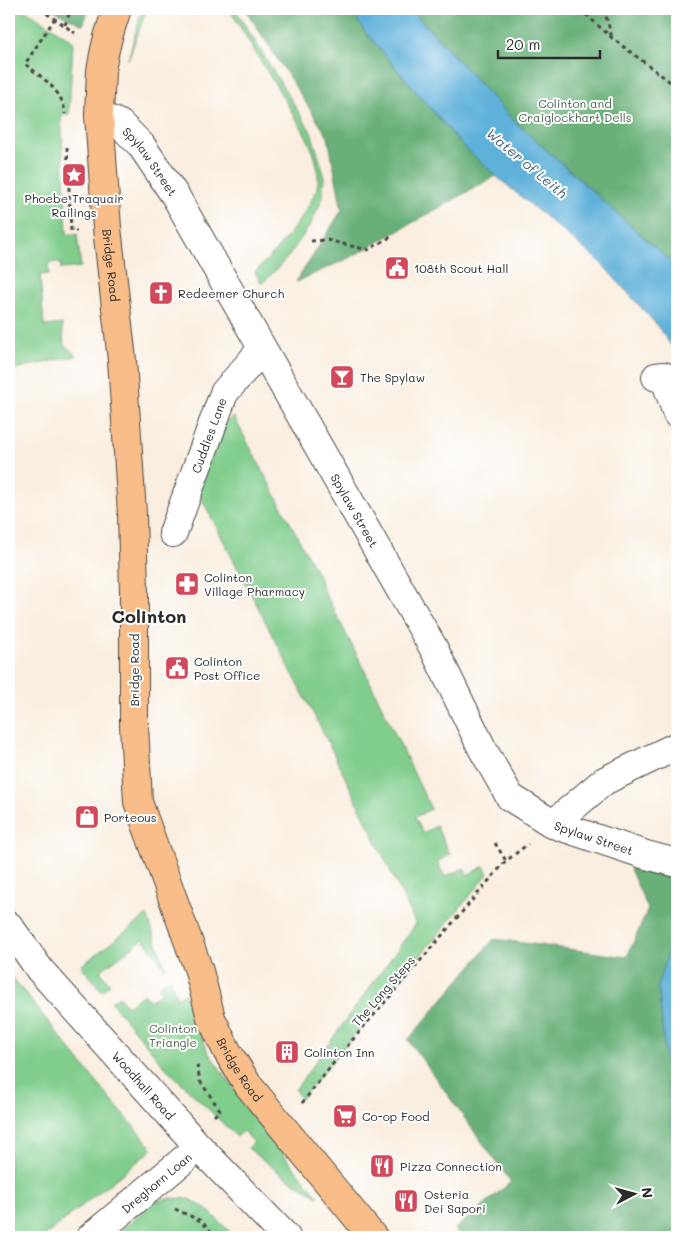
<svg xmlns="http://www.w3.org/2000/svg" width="686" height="1246" font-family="Mali,sans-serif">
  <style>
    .green { fill: #80cd8c; stroke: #567c5c }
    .forest { fill: #68b078; stroke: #4a6e52 }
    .water { fill: #5eb1da; stroke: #446e82 }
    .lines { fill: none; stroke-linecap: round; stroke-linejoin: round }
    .minor-casing { stroke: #4a4846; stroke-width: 30 }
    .major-casing { stroke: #4a4846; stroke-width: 30 }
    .path { stroke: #4a4846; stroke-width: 3; stroke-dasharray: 4 4; stroke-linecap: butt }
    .minor { stroke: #fff; stroke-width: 28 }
    .major { stroke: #f8bd89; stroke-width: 28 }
    .labels { text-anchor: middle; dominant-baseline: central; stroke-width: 4; stroke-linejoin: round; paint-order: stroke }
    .park-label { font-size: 12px; fill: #49644d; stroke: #fff }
    .street-label { font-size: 12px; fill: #2b2b2b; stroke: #fff }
    .poi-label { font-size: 12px; fill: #2b2b2b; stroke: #fff; text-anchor: start }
    .water-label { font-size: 14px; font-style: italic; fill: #3f6171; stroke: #fff }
    .district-label { font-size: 18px; font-weight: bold; fill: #2b2b2b; stroke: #fff }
  </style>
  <rect width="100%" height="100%" fill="#fff"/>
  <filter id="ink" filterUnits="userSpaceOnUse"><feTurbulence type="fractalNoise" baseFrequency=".02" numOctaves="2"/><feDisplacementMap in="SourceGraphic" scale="10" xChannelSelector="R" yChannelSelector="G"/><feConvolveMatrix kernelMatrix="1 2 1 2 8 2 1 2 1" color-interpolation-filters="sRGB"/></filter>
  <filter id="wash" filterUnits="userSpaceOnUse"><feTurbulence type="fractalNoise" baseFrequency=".0096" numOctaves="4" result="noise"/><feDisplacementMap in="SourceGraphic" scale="20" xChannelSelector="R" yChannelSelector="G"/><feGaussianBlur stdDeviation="1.12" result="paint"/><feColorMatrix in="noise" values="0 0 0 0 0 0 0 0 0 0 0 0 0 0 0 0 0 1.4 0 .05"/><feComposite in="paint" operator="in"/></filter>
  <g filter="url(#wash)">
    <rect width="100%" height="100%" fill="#f9eedf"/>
    <g class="green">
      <polygon points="9,9 21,9 34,15 73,41 69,114 61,115 67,234 77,234 81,267 61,269 60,262 48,263 49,274 40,275 44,326 62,324 64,345 77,356 9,370"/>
      <polygon points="142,9 147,9 128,60"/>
      <path d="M 229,9 L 235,9 L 311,132 L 324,174 L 323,197 L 311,224 L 288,257 L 262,284 L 255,272 C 273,256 317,204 318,181 C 319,162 311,146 303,130 Z"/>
      <polygon points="234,417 320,579 321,585 360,661 431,809 415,817 423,833 436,826 450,855 437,862 445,877 464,868 467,875 484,866 488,874 301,1099 295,1090 416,924 327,740 195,486 227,421"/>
      <polygon points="147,915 166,969 143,939 100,971 110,984 102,991 81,966"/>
      <polygon points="9,973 106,1094 153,1149 43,1237 9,1237"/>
      <polygon points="170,977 177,998 184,993 208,1052 268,1136 319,1197 281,1174 248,1148 254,1142 243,1131 237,1137 164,1066 111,1002 119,996 127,1006 144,994 150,1001 162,992 158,987"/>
      <polygon points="173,1198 190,1199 208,1210 235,1237 114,1237 147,1207 158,1200"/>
    </g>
    <g class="forest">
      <polygon points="52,9 89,9 83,25"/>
      <polygon points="245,9 350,9 366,33 462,145 496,176 351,257 296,282 342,210 328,137"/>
      <polygon points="411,9 677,9 677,267 512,119"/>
      <polygon points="630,869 677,879 677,926 658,983 674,1146 677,1150 677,1237 461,1237 455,1229 511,1182 408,1040 494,939 627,957 648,909"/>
    </g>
    <g class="water">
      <polygon points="350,9 411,9 512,119 677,267 677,354 656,324 600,262 496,176 462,145 366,33"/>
      <polygon points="677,926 677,1150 674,1146 658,983"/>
    </g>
  </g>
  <g filter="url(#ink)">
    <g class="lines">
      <defs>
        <g id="minor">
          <path id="s1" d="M 99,115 L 120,124 L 141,145 L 176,197 L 434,649 L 482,748 L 510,797 L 553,824 L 646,855 L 677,863"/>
          <polyline points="656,377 664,376 677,414"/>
          <path id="s2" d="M 173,533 L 224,393 L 262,349"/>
          <polyline points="553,824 604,781 677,746"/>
          <path id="s3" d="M 9,926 L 40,970 L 199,1147 L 286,1237"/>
          <path id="s4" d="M 91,1237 L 199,1147"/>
        </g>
        <g id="major">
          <path id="s5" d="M 117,9 L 108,37 L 104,54 L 101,71 L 99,115 L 107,228 L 122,360 L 132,514 L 134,591 L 134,725 L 138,802 L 199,971 L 211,1018 L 227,1051 L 248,1085 L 373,1237"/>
        </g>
      </defs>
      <use href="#minor" class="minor-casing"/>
      <use href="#major" class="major-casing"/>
      <g class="path">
        <polyline points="40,9 75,33"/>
        <polyline points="580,9 612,38 677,87"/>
        <polyline points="604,9 612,38"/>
        <path d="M 55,18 L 25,64 C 41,77 64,91 65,114"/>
        <polyline points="65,25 71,9"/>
        <polyline points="67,147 71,231 77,231"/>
        <polyline points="311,241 327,240 368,250 392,236"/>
        <polyline points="495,843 506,861"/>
        <polyline points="197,1065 200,1081 220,1110 213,1117"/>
        <polyline points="302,1103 343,1051 486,884 506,861 528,844"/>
        <polyline points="175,1209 201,1221 216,1237"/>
      </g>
      <use href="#minor" class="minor"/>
      <use href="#major" class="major"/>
    </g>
  </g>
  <defs>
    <symbol id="sight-square" viewBox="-11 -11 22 22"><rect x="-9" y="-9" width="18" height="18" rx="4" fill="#d1495b" stroke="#fff"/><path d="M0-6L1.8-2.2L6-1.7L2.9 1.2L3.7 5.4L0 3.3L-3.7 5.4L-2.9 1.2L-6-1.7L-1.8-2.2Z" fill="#fff"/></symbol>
    <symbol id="civic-square" viewBox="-11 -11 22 22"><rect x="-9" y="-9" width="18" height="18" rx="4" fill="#d1495b" stroke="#fff"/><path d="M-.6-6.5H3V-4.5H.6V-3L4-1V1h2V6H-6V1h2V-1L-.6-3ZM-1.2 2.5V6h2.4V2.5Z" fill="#fff"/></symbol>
    <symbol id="church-square" viewBox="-11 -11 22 22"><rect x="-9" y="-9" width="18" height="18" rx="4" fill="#d1495b" stroke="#fff"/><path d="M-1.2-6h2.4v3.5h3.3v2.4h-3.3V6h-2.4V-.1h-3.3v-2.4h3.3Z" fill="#fff"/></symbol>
    <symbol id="bar-square" viewBox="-11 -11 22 22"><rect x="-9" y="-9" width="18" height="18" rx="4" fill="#d1495b" stroke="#fff"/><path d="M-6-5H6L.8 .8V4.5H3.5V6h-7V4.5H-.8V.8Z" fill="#fff"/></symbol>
    <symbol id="pharmacy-square" viewBox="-11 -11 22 22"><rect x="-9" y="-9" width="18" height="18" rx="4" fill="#d1495b" stroke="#fff"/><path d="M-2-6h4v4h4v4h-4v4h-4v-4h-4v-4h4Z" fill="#fff"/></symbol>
    <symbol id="shop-square" viewBox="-11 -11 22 22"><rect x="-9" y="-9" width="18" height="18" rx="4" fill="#d1495b" stroke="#fff"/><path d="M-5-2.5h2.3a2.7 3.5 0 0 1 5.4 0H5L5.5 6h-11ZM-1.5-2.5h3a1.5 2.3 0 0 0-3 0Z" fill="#fff"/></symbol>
    <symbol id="building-square" viewBox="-11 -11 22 22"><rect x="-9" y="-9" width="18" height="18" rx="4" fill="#d1495b" stroke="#fff"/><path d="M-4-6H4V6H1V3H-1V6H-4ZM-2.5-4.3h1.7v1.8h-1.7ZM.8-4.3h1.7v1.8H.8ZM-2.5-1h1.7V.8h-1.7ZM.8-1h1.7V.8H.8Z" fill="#fff"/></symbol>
    <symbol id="supermarket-square" viewBox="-11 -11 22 22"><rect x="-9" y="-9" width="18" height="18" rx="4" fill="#d1495b" stroke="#fff"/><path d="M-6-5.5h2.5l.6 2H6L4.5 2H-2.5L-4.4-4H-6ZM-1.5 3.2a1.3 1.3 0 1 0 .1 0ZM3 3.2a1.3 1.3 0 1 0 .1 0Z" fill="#fff"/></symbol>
    <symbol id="restaurant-square" viewBox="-11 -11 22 22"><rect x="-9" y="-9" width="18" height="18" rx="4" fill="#d1495b" stroke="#fff"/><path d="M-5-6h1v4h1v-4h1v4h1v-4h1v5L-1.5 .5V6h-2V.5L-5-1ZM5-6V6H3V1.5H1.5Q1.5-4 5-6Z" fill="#fff"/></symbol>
  </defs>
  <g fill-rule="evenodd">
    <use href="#sight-square" x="60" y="161" width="28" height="28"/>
    <use href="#civic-square" x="383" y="254" width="28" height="28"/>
    <use href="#church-square" x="147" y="279" width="28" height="28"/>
    <use href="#bar-square" x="328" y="363" width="28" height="28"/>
    <use href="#pharmacy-square" x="173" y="570" width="28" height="28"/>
    <use href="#civic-square" x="163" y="654" width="28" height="28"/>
    <use href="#shop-square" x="73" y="803" width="28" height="28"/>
    <use href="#building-square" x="273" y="1038" width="28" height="28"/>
    <use href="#supermarket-square" x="331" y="1102" width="28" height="28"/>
    <use href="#restaurant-square" x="368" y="1152" width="28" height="28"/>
    <use href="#restaurant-square" x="392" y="1187" width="28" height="28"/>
  </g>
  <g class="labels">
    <g class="park-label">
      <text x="575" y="103">Colinton and<tspan x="575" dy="14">Craiglockhart Dells</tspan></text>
      <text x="173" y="1028">Colinton<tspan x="173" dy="14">Triangle</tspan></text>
    </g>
    <g class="street-label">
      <text stroke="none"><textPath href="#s1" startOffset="71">Spylaw Street</textPath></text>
      <text stroke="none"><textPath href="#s5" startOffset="259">Bridge Road</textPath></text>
      <text stroke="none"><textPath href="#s2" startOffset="104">Cuddies Lane</textPath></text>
      <text stroke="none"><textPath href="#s1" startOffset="476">Spylaw Street</textPath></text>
      <text transform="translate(134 670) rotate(-90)">Bridge Road</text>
      <text stroke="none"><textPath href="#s1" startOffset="896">Spylaw Street</textPath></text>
      <text transform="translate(383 991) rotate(-49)">The Long Steps</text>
      <text stroke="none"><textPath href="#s5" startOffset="1084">Bridge Road</textPath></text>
      <text stroke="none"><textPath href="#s3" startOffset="209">Woodhall Road</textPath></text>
      <text stroke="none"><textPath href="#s4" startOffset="85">Dreghorn Loan</textPath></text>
    </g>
    <g class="poi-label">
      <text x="74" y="198" text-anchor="middle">Phoebe Traquair<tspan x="74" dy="14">Railings</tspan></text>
      <text x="414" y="268">108th Scout Hall</text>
      <text x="178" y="293">Redeemer Church</text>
      <text x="360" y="377">The Spylaw</text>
      <text x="204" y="577">Colinton<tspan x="204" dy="14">Village Pharmacy</tspan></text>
      <text x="194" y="661">Colinton<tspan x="194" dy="14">Post Office</tspan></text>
      <text x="104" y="817">Porteous</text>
      <text x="304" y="1052">Colinton Inn</text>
      <text x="362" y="1116">Co-op Food</text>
      <text x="400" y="1166">Pizza Connection</text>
      <text x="424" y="1194">Osteria<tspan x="424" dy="14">Dei Sapori</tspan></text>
    </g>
    <g class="water-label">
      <text transform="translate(527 163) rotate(40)">Water of Leith</text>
    </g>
    <g class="district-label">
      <text x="149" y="616">Colinton</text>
    </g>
  </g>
  <rect width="686" height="1246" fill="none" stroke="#fff" stroke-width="30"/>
  <g transform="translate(634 1194) rotate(84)" stroke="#ffffff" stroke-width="4" paint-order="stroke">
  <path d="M0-4L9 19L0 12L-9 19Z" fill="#2b2b2b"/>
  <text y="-8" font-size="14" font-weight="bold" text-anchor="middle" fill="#2b2b2b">N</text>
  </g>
  <path d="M498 50v8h102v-8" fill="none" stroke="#2b2b2b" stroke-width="2.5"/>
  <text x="506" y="50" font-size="15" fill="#2b2b2b" stroke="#ffffff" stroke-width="4" paint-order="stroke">20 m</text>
</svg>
